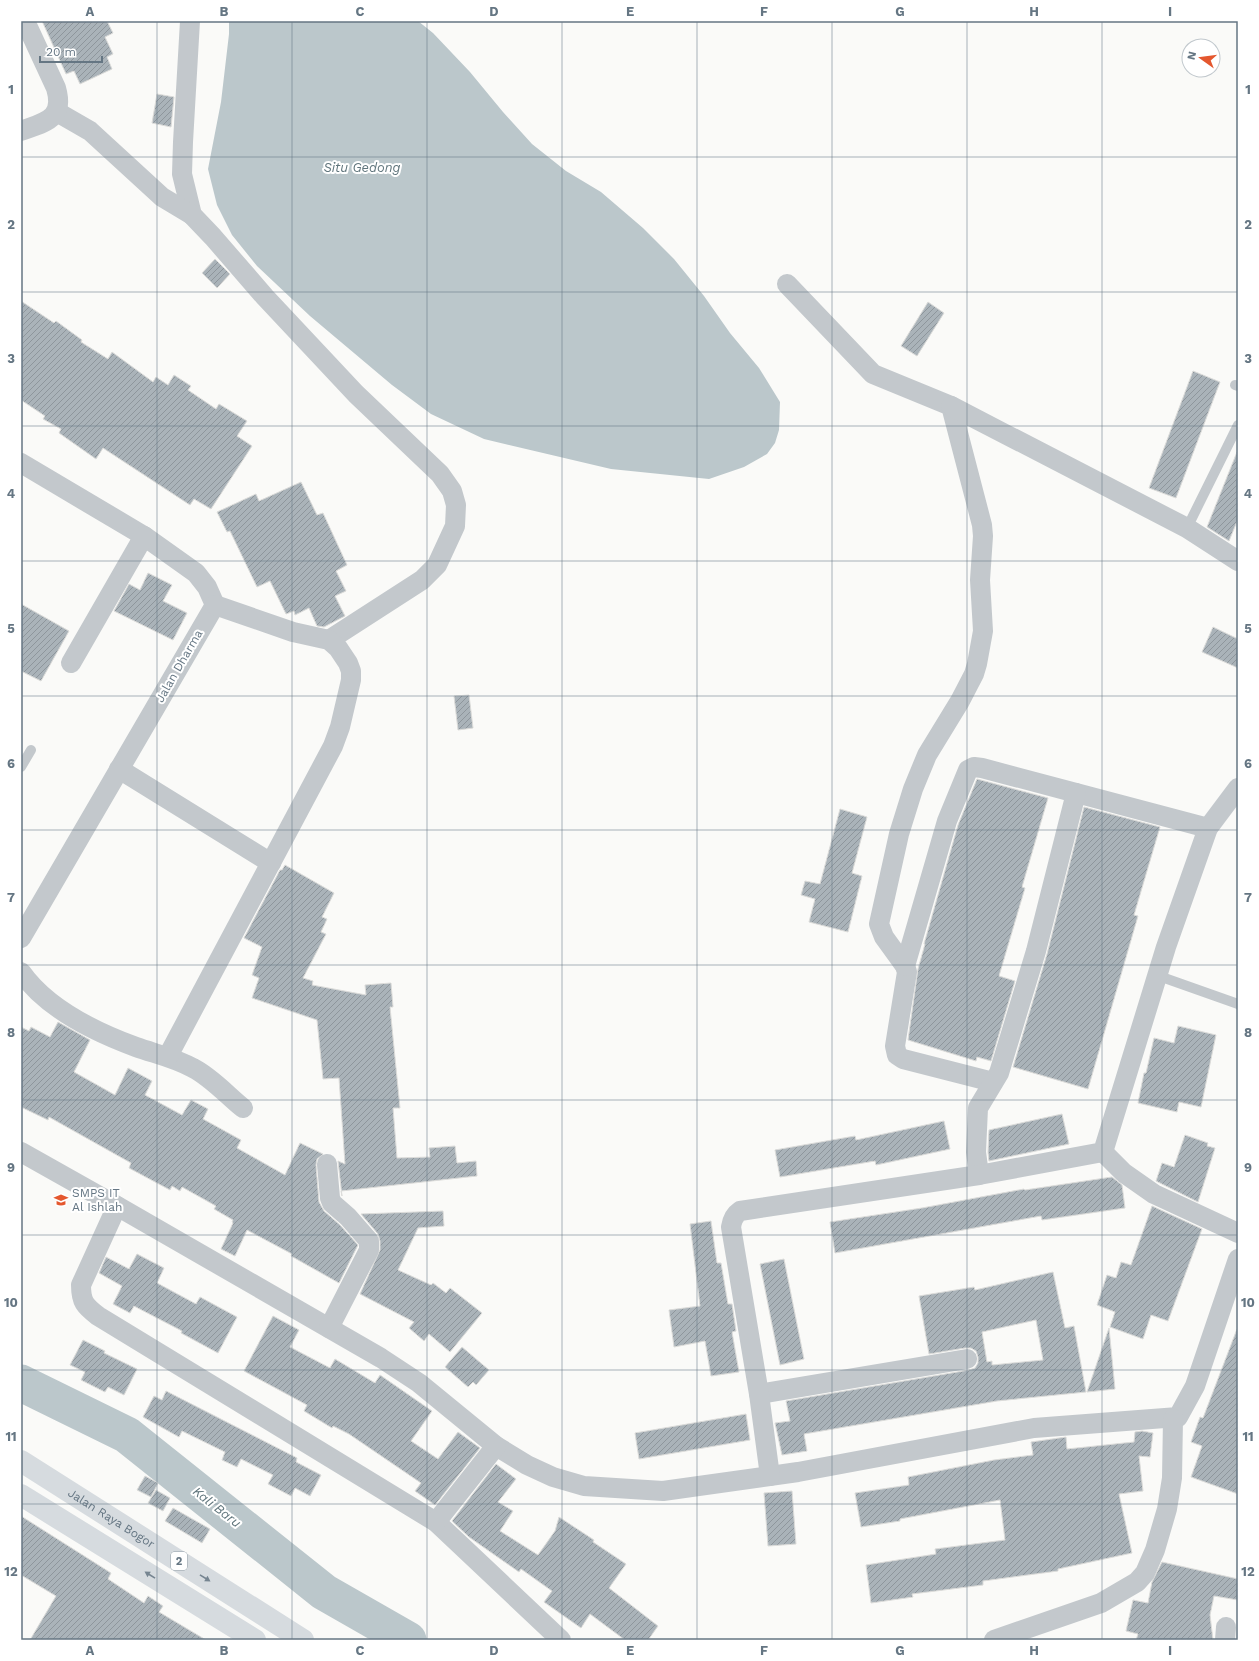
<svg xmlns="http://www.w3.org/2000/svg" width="1259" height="1661" font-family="'Work Sans',sans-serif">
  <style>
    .water { fill: #bbc7cb }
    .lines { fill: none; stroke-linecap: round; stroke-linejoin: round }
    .river { stroke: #bbc7cb; stroke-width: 37 }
    .building { fill: url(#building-hatch); stroke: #dcdcda; fill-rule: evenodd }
    .lane { stroke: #c3c8cc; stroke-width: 10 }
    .street { stroke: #c3c8cc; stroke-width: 20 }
    .highway { stroke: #d6dbdf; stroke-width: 22 }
    .oneway { fill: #768591 }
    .grid { fill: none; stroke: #657683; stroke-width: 1; stroke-opacity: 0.55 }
    .labels { text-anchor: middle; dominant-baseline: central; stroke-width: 4; stroke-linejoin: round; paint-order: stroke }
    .shield { fill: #fff; stroke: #939fa8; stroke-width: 1 }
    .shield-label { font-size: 11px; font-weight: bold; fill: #657683 }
    .street-label { font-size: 12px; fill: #657683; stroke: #fff }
    .poi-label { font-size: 12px; fill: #657683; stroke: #fff; text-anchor: start }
    .water-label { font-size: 13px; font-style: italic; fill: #60757c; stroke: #fff }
    .neatline { fill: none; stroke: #657683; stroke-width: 1.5 }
    .grid-label { font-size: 13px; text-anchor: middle; font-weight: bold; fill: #657683 }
  </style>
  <defs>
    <pattern id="building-hatch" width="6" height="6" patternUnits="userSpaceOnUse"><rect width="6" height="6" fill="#aab3b9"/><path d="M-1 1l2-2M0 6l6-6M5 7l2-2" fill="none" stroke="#8e969c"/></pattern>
  </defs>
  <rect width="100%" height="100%" fill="#fafaf8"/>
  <polygon class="water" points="229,21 418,21 433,33 470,72 503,112 532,144 566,171 601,192 643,228 674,259 704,296 730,333 759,368 780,402 779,430 775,443 767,454 744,467 709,479 611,469 484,439 431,414 392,385 310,316 257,266 232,235 217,205 208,169 221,102 229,34"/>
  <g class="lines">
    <polyline class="river" points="21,1383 127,1435 324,1592 408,1640"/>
  </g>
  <g class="building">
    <polygon points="42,21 107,21 113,33 105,37 113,54 107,57 112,69 80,84 74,71 66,74"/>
    <polygon points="157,94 174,97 171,127 152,123"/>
    <polygon points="215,259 230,274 217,288 202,273"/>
    <polygon points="21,301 54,323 56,321 82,340 81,342 108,359 112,352 153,382 156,377 168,385 174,375 191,386 188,390 216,409 219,404 247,421 237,436 252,446 211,509 194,499 190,505 103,448 96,459 59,433 61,429 43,419 45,416 21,400"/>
    <polygon points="928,302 944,313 917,356 901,346"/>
    <polygon points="1193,371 1220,382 1176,498 1149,488"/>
    <polygon points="1237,452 1238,519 1229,541 1207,527"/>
    <polygon points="301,482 317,515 323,513 347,565 336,571 346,591 335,596 345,616 324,627 317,626 309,608 295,615 294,611 286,614 270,581 257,587 230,531 227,532 217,512 256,494 259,501"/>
    <polygon points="148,573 172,585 163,601 187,613 173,640 114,611 129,584 140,590"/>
    <polygon points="21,604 69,631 41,681 21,671"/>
    <polygon points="1213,627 1238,639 1238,668 1202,652"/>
    <polygon points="469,695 473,728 458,730 454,696"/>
    <polygon points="977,779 1048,798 1022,887 1025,888 999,976 1015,981 991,1061 977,1057 976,1061 908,1040 918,969 925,944 924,944 958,825"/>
    <polygon points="1084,807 1160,827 1134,915 1138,916 1088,1089 1013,1067 1047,954"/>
    <polygon points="840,809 867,817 852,873 862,876 848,932 809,922 815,899 801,895 805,881 820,884"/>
    <polygon points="285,865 334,893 322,917 327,919 321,932 326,934 303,978 313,981 312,985 366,995 365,985 391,983 393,1007 390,1007 400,1108 393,1108 397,1158 430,1157 429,1148 455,1146 457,1163 476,1161 477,1176 341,1191 342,1196 338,1161 345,1164 339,1078 323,1079 317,1020 252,998 259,978 252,975 262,947 244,938 280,870 282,870"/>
    <polygon points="58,1022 90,1040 74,1072 115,1095 128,1068 152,1081 145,1095 182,1115 191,1100 208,1109 203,1119 241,1140 237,1148 285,1175 300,1143 323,1154 317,1159 316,1165 319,1202 324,1211 340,1225 358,1245 339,1283 291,1256 292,1254 247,1230 235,1256 221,1249 233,1223 232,1222 233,1220 214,1209 216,1206 182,1187 180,1191 172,1186 170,1190 129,1168 131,1163 49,1117 48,1120 21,1107 21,1027 29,1031 31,1027 50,1037"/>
    <polygon points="1178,1026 1216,1035 1201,1107 1179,1102 1177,1112 1138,1103 1144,1073 1146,1073 1154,1038 1174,1043"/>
    <polygon points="1062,1114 1069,1144 989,1161 988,1152 989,1130"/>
    <polygon points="944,1121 950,1149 876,1165 875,1161 780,1177 775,1150 855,1136 856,1140"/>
    <polygon points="1185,1135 1208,1143 1207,1146 1215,1148 1198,1202 1156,1181 1162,1163 1174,1167"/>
    <polygon points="1112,1177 1122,1185 1125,1208 1042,1220 1041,1216 835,1253 830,1222 922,1208 1024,1189 1025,1190"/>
    <polygon points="1152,1206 1202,1229 1168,1321 1151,1315 1143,1339 1110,1327 1115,1312 1097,1305 1107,1275 1116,1278 1121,1262 1131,1265"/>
    <polygon points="443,1211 444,1226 418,1228 398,1270 431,1285 433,1283 446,1293 450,1288 482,1313 450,1352 429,1334 424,1341 409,1328 414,1322 360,1294 380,1250 380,1241 378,1234 361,1214"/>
    <polygon points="711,1221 717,1263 721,1263 728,1304 732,1304 736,1331 732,1332 739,1372 711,1376 705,1341 674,1347 669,1310 700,1306 690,1224"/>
    <polygon points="137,1254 164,1268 157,1283 196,1304 200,1297 237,1317 218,1353 181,1333 182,1331 134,1306 130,1313 113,1304 122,1286 99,1273 106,1257 129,1269"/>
    <polygon points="784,1259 804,1359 780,1365 760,1264"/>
    <path d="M 1053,1272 L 1065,1328 L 1074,1326 L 1086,1392 L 997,1401 L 804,1434 L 807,1451 L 782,1455 L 775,1423 L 790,1421 L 786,1401 L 969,1370 L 975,1368 L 978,1363 L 978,1357 L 976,1351 L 971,1348 L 965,1348 L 929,1354 L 919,1296 L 974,1287 L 975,1290 ZM 1036,1320 L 1043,1360 L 992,1365 L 992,1361 L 987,1362 L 982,1332 Z"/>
    <polygon points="273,1316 299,1330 290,1347 330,1368 335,1359 375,1383 380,1375 432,1411 411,1441 438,1459 458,1432 480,1448 435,1505 415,1491 421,1483 349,1434 333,1426 332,1428 304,1411 307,1405 244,1371"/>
    <polygon points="1109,1328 1115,1389 1087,1392"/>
    <polygon points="1237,1329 1238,1330 1238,1494 1191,1477 1202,1446 1191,1442 1200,1417 1203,1418"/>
    <polygon points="83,1340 105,1351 104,1353 137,1369 124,1395 108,1387 105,1392 81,1380 85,1372 70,1365"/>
    <polygon points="462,1347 489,1370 476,1385 473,1382 468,1387 445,1367"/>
    <polygon points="166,1391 297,1458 296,1462 321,1475 310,1496 295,1488 291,1496 268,1484 273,1475 241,1459 237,1467 222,1460 225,1452 182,1431 179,1437 143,1417 154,1396 162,1400"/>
    <polygon points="746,1414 750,1440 639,1459 635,1433"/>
    <polygon points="1142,1431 1153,1433 1150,1457 1139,1456 1143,1491 1119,1494 1132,1553 1058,1569 1058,1571 983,1581 983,1585 912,1594 913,1597 871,1603 866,1565 936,1554 935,1549 1005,1540 1000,1500 900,1519 900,1521 861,1527 855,1493 909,1485 908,1477 994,1460 1033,1455 1031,1442 1066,1437 1067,1449 1134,1442 1135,1432"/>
    <polygon points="496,1464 516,1479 498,1502 513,1511 500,1531 538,1555 555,1531 559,1517 594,1540 593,1542 626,1564 609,1588 658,1626 648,1640 625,1640 590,1614 581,1628 544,1602 552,1591 521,1569 519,1572 469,1537 452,1521"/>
    <polygon points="145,1476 158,1483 151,1497 137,1490"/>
    <polygon points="156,1490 170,1498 163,1511 148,1503"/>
    <polygon points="792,1491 796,1544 768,1546 764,1493"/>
    <polygon points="173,1508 210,1529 202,1543 165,1521"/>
    <polygon points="21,1516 111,1573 108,1579 144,1603 148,1596 163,1606 159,1612 206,1640 30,1640 56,1596 21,1575"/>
    <polygon points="1162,1562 1238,1579 1238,1600 1214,1596 1210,1615 1213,1640 1136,1640 1138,1634 1126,1631 1133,1600 1148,1603 1152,1582"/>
  </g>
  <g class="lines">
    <g class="lane">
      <polyline points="1235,385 1238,386"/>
      <polyline points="1187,528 1238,425"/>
      <polyline points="21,767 31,750"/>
      <polyline points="1156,975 1238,1004"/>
    </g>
    <g class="street">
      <polyline points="190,21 183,142 182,174 192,215 213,237 265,297 356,394 440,474 452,491 456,505 455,526 437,565 422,580 329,640"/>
      <polyline points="57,112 90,131 162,197 192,215"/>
      <path d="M 21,131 C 45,122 65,119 56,88 L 25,21"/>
      <polyline points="787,284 873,374 951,406 982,525 983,536 980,580 983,631 977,664 974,674 960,701 927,755 913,789 899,834 879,924 884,937 905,966 907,972 895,1046 897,1055 903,1059 993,1082"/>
      <polyline points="951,406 1187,528 1238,561"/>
      <polyline points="21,463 144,536 196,573 207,587 215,605"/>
      <polyline points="71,663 144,536"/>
      <polyline points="119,769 271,863"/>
      <polyline points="21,938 215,605"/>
      <polyline points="905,966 947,821 968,770 974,767 982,768 1208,828"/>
      <path d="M 21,972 C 47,1009 95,1032 136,1047 C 156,1054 175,1058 193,1068 C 211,1077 228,1096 243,1108"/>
      <polyline points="168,1056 333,746 340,727 351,680 351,671 348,663 338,648 329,640 293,632 215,605"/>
      <polyline points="21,1152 117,1206 381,1358 419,1383 496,1446 527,1465 553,1477 584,1486 663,1491 798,1472 1034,1428 1178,1417 1195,1386 1238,1259"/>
      <polyline points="1103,1152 1124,1173 1154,1194 1238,1233"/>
      <polyline points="327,1164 330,1198 332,1203 348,1217 369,1241 369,1250 329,1328"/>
      <polyline points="979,1175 976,1152 978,1108 999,1073 1036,951 1076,793"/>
      <path d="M 117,1206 L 81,1285 C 81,1302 85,1306 98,1316 L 436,1522 L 561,1640"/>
      <polyline points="759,1394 967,1359"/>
      <path d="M 770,1476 L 759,1394 L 731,1227 C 732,1220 734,1215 740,1211 L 979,1175 L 1103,1152 L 1166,947 L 1208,828 L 1238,788"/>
      <polyline points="436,1522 496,1446"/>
      <polyline points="994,1640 1101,1603 1137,1582 1145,1573 1155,1550 1167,1509 1172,1478 1173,1419"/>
      <polyline points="1225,1640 1226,1627"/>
    </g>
    <g class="highway">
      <path id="s1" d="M 21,1461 L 303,1640"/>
      <polyline points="21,1495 255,1640"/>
    </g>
  </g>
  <defs><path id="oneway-solid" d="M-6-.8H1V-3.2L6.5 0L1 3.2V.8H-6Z"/></defs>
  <g class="oneway">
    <use href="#oneway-solid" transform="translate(150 1575) rotate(-148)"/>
    <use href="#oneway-solid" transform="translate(205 1578) rotate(32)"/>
  </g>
  <path class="grid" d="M 157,21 L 157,1640M 292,21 L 292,1640M 427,21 L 427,1640M 562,21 L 562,1640M 697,21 L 697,1640M 832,21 L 832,1640M 967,21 L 967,1640M 1102,21 L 1102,1640M 21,157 L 1238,157M 21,292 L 1238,292M 21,426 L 1238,426M 21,561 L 1238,561M 21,696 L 1238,696M 21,830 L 1238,830M 21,965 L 1238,965M 21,1100 L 1238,1100M 21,1235 L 1238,1235M 21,1370 L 1238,1370M 21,1504 L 1238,1504"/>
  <defs>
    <symbol id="school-bare" viewBox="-9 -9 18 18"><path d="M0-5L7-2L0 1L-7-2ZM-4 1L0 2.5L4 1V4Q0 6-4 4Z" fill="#e4572e" stroke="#fff" stroke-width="2.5" paint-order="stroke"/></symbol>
  </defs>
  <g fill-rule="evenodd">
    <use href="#school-bare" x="51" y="1190" width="20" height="20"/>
  </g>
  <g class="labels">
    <rect class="shield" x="171" y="1552" width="16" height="18" rx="3"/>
    <g class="shield-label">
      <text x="179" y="1561">2</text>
    </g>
    <g class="street-label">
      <text transform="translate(179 666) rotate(-60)">Jalan Dharma</text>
      <text stroke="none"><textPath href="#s1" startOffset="107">Jalan Raya Bogor</textPath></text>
    </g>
    <g class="poi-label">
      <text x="72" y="1193">SMPS IT<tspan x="72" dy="14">Al Ishlah</tspan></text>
    </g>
    <g class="water-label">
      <text x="362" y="167">Situ Gedong</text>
      <text transform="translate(217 1507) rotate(38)">Kali Baru</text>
    </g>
  </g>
  <rect width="1259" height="1661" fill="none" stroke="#ffffff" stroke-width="44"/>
  <g transform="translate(1201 58) rotate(284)"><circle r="19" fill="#ffffff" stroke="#c1c8cd"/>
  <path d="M0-3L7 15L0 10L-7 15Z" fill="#e4572e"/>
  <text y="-6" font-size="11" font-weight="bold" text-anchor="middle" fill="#657683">N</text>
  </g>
  <path d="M40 56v6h62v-6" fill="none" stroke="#657683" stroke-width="2"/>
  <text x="46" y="56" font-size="12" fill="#657683" stroke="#ffffff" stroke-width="3" paint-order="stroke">20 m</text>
  <rect x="22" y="22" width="1215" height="1617" class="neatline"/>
  <g class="grid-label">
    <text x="90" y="16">A</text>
    <text x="224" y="16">B</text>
    <text x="360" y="16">C</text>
    <text x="494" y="16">D</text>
    <text x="630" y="16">E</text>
    <text x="764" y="16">F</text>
    <text x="900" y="16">G</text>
    <text x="1034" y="16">H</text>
    <text x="1170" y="16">I</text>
    <text x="11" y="94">1</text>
    <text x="1248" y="94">1</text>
    <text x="11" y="229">2</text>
    <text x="1248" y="229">2</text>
    <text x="11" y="363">3</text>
    <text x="1248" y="363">3</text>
    <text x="11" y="498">4</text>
    <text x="1248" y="498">4</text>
    <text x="11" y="633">5</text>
    <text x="1248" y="633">5</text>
    <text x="11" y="768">6</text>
    <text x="1248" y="768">6</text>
    <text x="11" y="902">7</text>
    <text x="1248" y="902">7</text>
    <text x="11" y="1037">8</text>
    <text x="1248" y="1037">8</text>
    <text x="11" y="1172">9</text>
    <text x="1248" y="1172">9</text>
    <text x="11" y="1307">10</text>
    <text x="1248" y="1307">10</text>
    <text x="11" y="1441">11</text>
    <text x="1248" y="1441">11</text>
    <text x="11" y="1576">12</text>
    <text x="1248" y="1576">12</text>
    <text x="90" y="1655">A</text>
    <text x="224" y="1655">B</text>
    <text x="360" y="1655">C</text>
    <text x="494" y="1655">D</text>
    <text x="630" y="1655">E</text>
    <text x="764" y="1655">F</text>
    <text x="900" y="1655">G</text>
    <text x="1034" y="1655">H</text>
    <text x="1170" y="1655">I</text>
  </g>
</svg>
